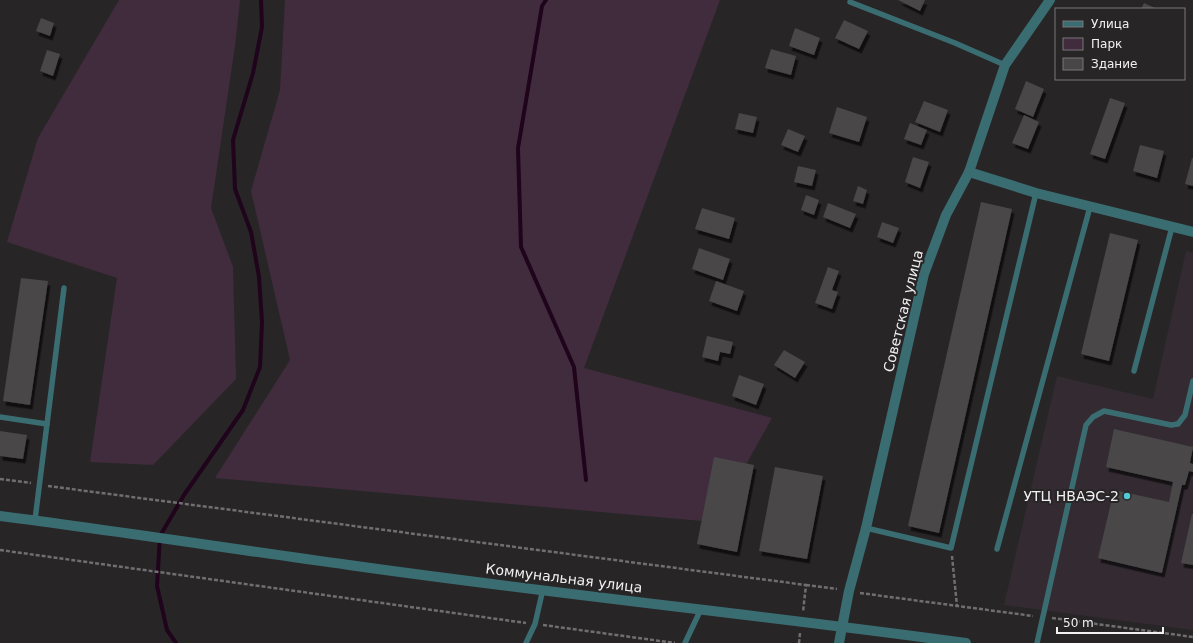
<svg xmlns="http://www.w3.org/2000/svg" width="1193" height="643" font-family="'DejaVu Sans',sans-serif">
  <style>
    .built { fill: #332b31 }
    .green { fill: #412c3d }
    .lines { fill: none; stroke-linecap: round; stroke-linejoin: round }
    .stream { stroke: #1f041c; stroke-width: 4 }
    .building { fill: #484647; filter: url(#shadow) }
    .path { stroke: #706e70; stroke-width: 2.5; stroke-dasharray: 4 2; stroke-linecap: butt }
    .service { stroke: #3a6d71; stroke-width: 5.5 }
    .minor { stroke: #3a6d71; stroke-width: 10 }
    .tertiary { stroke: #3a6d71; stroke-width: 10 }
    .poi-dot { fill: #51ccd4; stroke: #282527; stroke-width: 1.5 }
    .labels { text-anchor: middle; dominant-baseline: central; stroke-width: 4; stroke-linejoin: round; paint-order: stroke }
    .street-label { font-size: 14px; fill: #f2f1f2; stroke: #282527 }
    .poi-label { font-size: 14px; fill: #f2f1f2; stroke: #282527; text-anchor: end }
  </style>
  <defs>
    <filter id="shadow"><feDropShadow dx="2.5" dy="4.5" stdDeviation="0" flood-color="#0009"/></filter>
  </defs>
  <rect width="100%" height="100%" fill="#282527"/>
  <polygon class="built" points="1186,251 1193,253 1193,630 1004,605 1057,376 1153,399"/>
  <g class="green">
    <polygon points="119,0 240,0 235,46 211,208 233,267 236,379 153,465 90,462 117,278 7,242 38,138"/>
    <polygon points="285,0 720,0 584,368 772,418 714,522 215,478 290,360 251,191 280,90"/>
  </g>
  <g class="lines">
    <g class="stream">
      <polyline points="546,0 542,6 518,148 521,247 574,367 586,480"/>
      <polyline points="176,643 167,630 157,586 160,536 184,495 243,410 260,367 262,322 259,277 251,232 235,189 233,140 253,73 262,27 261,0"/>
    </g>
  </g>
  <g class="building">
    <polygon points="898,0 925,0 920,11"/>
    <polygon points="1144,3 1157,9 1141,9"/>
    <polygon points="41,18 54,23 50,36 36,31"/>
    <polygon points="844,20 868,31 859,49 835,38"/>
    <polygon points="795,28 820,38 814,55 789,46"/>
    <polygon points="771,49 796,56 791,75 765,68"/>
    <polygon points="47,50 60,54 53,76 40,71"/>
    <polygon points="1026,81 1044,89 1033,117 1015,109"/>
    <polygon points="1110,98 1125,103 1105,159 1090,154"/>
    <polygon points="924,101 948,110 940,132 915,122"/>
    <polygon points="837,107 867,117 859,142 829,133"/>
    <polygon points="739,113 757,117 753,133 735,129"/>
    <polygon points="1024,115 1039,122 1028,149 1012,143"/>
    <polygon points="910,123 927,130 921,145 904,139"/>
    <polygon points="788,129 805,136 798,152 781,145"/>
    <polygon points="1140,145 1164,151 1157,178 1133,171"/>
    <polygon points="913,157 929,162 920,188 905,182"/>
    <polygon points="1192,158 1193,158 1193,186 1185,184"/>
    <polygon points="798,166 816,170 812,186 794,182"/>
    <polygon points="858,186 867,190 863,204 853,201"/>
    <polygon points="806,195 819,200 814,215 801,210"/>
    <polygon points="981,202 1012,209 939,533 908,526"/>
    <polygon points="828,203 856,214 850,228 823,217"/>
    <polygon points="702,208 735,218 729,239 695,229"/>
    <polygon points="882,222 899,228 893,243 877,237"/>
    <polygon points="1110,233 1138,240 1109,361 1081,354"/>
    <polygon points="699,248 730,259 723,280 692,269"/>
    <polygon points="828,267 839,271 832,290 838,292 832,309 815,303"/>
    <polygon points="21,278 48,281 30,405 3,401"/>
    <polygon points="716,281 744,291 737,311 709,301"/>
    <polygon points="707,336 733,342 730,354 720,352 718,361 702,357"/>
    <polygon points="784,350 805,362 795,378 774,365"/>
    <polygon points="739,375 764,384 756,405 732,396"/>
    <polygon points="1114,429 1193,447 1190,463 1193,464 1193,472 1189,471 1185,485 1182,485 1162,573 1098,558 1114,490 1169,502 1173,482 1106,467"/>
    <polygon points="0,431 27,435 23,459 0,456"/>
    <polygon points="714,457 754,465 737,552 697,544"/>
    <polygon points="775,467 823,476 807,559 759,551"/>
    <polygon points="1192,514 1193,514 1193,565 1181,563"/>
  </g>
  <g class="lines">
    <g class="path">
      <polyline points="0,479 31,483"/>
      <polyline points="48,486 806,585 803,612"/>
      <polyline points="0,550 526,623"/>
      <polyline points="952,556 957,606"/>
      <polyline points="806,585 837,589"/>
      <polyline points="860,593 1033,616"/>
      <polyline points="1052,618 1193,637"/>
      <polyline points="543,625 675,643"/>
      <polyline points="799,643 800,633"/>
    </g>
    <g class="service">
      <polyline points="850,2 955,43 1005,65"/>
      <polyline points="1134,371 1172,227"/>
      <polyline points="0,417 47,424"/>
      <polyline points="35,520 64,288"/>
      <polyline points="866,528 951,548 1036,193"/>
      <polyline points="997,549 1090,207"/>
      <polyline points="526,643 535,624 543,589"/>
      <polyline points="685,643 701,609"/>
      <polyline points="1037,643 1086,425 1093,417 1104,411 1171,425 1178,424 1185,415 1193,381"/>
    </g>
    <g class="minor">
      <polyline points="969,172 1036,193 1193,232"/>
      <polyline points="839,643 849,591 866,528 924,274 946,215 969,172 1005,65 1050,0"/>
    </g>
    <path class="tertiary" d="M 0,516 C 117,531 233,549 349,565 C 554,594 761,615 966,643"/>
  </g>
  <circle class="poi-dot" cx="1127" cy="496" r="4"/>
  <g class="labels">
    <g class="street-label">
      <text transform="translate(903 311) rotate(-76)">Советская улица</text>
      <text transform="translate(564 578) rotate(7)">Коммунальная улица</text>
    </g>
    <g class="poi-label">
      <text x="1119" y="496">УТЦ НВАЭС-2</text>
    </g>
  </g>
  <rect x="1055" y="8" width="130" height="72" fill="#282527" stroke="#797778"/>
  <rect x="1063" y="21" width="20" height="6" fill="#3a6d71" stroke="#797778"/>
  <text x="1091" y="28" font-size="12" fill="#f2f1f2">Улица</text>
  <rect x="1063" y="38" width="20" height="12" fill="#412c3d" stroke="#797778"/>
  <text x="1091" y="48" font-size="12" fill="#f2f1f2">Парк</text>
  <rect x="1063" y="58" width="20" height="12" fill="#484647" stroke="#797778"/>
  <text x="1091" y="68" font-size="12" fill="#f2f1f2">Здание</text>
  <path d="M1057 627v6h106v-6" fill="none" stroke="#f2f1f2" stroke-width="2"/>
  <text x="1063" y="627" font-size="12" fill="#f2f1f2" stroke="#282527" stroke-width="3" paint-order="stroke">50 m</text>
</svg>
